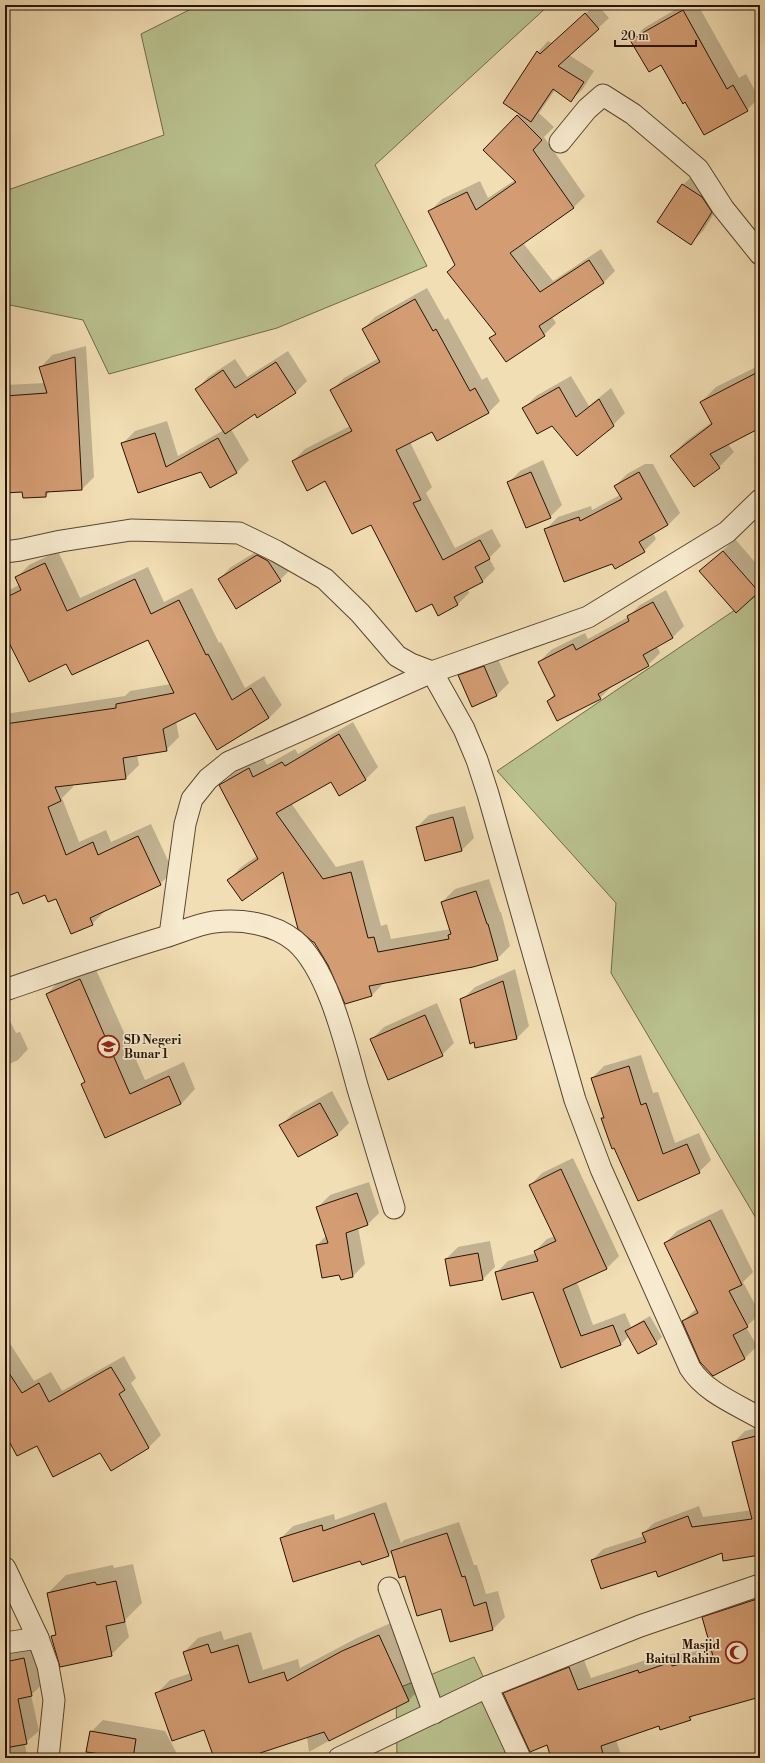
<svg xmlns="http://www.w3.org/2000/svg" width="765" height="1763" font-family="'Libre Bodoni',serif">
  <style>
    .green { fill: #b9c18e; stroke: #706a49 }
    .shadow { fill: #0003 }
    .building { fill: #d39c73; stroke: #261404 }
    .lines { fill: none; stroke-linecap: round; stroke-linejoin: round }
    .street-casing { stroke: #594630; stroke-width: 23 }
    .street { stroke: #f7eace; stroke-width: 21 }
    .labels { text-anchor: middle; dominant-baseline: central; stroke-width: 3.5; stroke-linejoin: round; paint-order: stroke }
    .poi-label { font-size: 12px; font-weight: bold; fill: #261404; stroke: #f7eace; text-anchor: start }
  </style>
  <rect width="100%" height="100%" fill="#f2deb4"/>
  <filter id="stains"><feTurbulence type="fractalNoise" baseFrequency=".005" numOctaves="4"/><feColorMatrix values="0 0 0 0 .2 0 0 0 0 .09 0 0 0 0 .02 0 0 0 .5 -.17"/></filter>
  <radialGradient id="worn" r=".72"><stop offset=".6" stop-color="#630" stop-opacity="0"/><stop offset="1" stop-color="#630" stop-opacity=".3"/></radialGradient>
  <g class="green">
    <polygon points="199,5 549,5 375,165 427,266 277,328 109,374 83,320 5,304 5,191 164,135 141,34"/>
    <polygon points="760,593 760,1225 611,973 616,903 497,771"/>
    <polygon points="474,1657 521,1758 397,1758 396,1689"/>
  </g>
  <g class="shadow">
    <polygon points="595,5 598,5 609,18 569,55 594,71 582,90 571,100 555,90 539,113 554,127 544,137 585,196 573,208 523,243 553,281 601,249 615,271 603,283 552,317 556,323 544,335 491,338 496,333 448,272 456,264 430,211 442,199 480,181 488,198 515,180 484,150 520,113 538,52 548,41 552,43"/>
    <polygon points="683,5 698,5 739,78 746,74 759,98 747,110 686,101 661,63 632,40 644,28"/>
    <polygon points="755,5 760,5 760,15"/>
    <polygon points="695,173 723,200 703,231 691,243 683,185"/>
    <polygon points="427,288 445,320 448,318 482,380 487,377 500,401 488,413 432,430 410,442 432,487 426,493 455,548 492,529 501,546 489,558 495,569 483,581 468,589 469,593 457,605 432,602 371,523 325,480 293,461 305,449 350,426 332,390 344,378 379,358 363,329 375,317"/>
    <polygon points="86,346 94,477 82,489 51,490 46,496 23,491 5,492 5,385 45,383 41,367 52,355"/>
    <polygon points="288,351 307,381 295,393 255,413 231,429 249,460 237,472 211,487 202,471 138,491 123,443 135,431 167,421 178,456 224,430 197,389 208,377 235,359 247,377"/>
    <polygon points="760,365 760,427 728,444 734,452 719,467 694,486 671,456 686,441 712,422 701,402 716,387"/>
    <polygon points="571,376 589,406 611,388 625,413 613,425 552,424 524,408 536,396"/>
    <polygon points="543,460 562,505 550,517 508,483 520,471"/>
    <polygon points="645,464 653,464 680,513 668,525 653,533 656,539 644,551 613,563 546,529 558,517 591,506 592,510 620,495 615,486 627,474"/>
    <polygon points="760,518 760,524 757,521"/>
    <polygon points="735,539 760,568 760,590 736,611 701,571"/>
    <polygon points="269,544 292,568 280,580 219,579 231,567"/>
    <polygon points="58,551 80,598 148,567 164,602 192,588 219,643 221,642 245,688 264,676 282,705 269,718 195,711 176,721 179,737 166,750 137,755 139,765 126,778 72,784 73,787 62,798 79,842 106,830 111,842 151,824 173,871 160,884 105,911 92,924 57,898 46,894 18,891 5,896 5,714 125,696 130,691 171,684 148,638 5,633 5,592 19,585 16,578 29,565"/>
    <polygon points="666,590 684,626 672,638 657,646 660,653 648,665 612,686 600,698 548,701 555,693 539,662 551,650 585,633 588,639 628,617 640,605"/>
    <polygon points="496,655 509,683 497,695 473,706 460,676 472,664"/>
    <polygon points="353,722 378,767 365,780 332,781 291,803 336,867 363,860 381,926 387,924 391,939 451,929 442,902 455,889 489,879 500,912 501,912 510,946 497,959 384,983 371,996 284,871 229,880 241,867 257,856 221,785 234,773 262,756 267,765 295,749 298,754"/>
    <polygon points="465,806 474,838 462,850 417,827 429,815"/>
    <polygon points="94,965 145,1080 184,1062 195,1089 181,1104 106,1137 82,1084 86,1081 47,994 61,979"/>
    <polygon points="515,969 529,1026 517,1038 463,999 475,987"/>
    <polygon points="437,1003 454,1043 442,1055 372,1039 384,1027"/>
    <polygon points="5,1011 16,1033 20,1032 28,1049 18,1060 5,1066"/>
    <polygon points="641,1055 653,1093 658,1092 675,1143 699,1133 711,1160 699,1172 639,1200 603,1119 605,1117 592,1078 604,1066"/>
    <polygon points="332,1091 349,1123 337,1135 281,1125 293,1113"/>
    <polygon points="573,1158 619,1256 607,1268 577,1282 593,1325 625,1313 631,1327 650,1316 662,1337 656,1343 629,1336 621,1344 562,1366 533,1291 496,1273 508,1261 536,1253 535,1251 547,1239 555,1236 530,1185 542,1173"/>
    <polygon points="369,1182 379,1213 367,1225 358,1227 365,1264 353,1276 339,1273 317,1245 327,1235 318,1207 330,1195"/>
    <polygon points="722,1209 753,1272 743,1282 760,1314 746,1327 757,1346 745,1358 713,1375 683,1321 697,1308 665,1243 677,1231"/>
    <polygon points="490,1241 495,1267 483,1279 446,1259 458,1247"/>
    <polygon points="5,1336 34,1381 51,1372 62,1391 124,1356 136,1378 131,1383 161,1435 149,1447 112,1470 101,1452 38,1444 11,1444 5,1447"/>
    <polygon points="760,1427 760,1498 733,1443 745,1431"/>
    <polygon points="386,1502 401,1543 404,1540 459,1522 474,1565 477,1565 486,1594 498,1591 505,1617 493,1629 451,1640 442,1608 406,1574 392,1552 389,1555 362,1564 361,1560 281,1538 293,1526 334,1514 335,1520"/>
    <polygon points="699,1506 703,1517 760,1509 760,1554 723,1552 657,1570 592,1560 603,1549 644,1536 643,1533 654,1523"/>
    <polygon points="133,1564 142,1603 125,1620 129,1637 111,1655 52,1637 57,1632 48,1593 66,1575 113,1565 114,1568"/>
    <polygon points="760,1590 760,1696 695,1714 690,1719 659,1725 616,1740 622,1758 552,1758 548,1743 504,1694 518,1680 582,1655 591,1678 652,1658 653,1660 684,1650 685,1654 711,1647 703,1618 716,1604"/>
    <polygon points="393,1622 422,1687 408,1701 359,1724 309,1752 307,1737 261,1752 263,1758 215,1758 204,1728 156,1694 170,1680 191,1673 184,1652 198,1638 221,1631 224,1640 251,1632 263,1670 298,1659 300,1668 357,1638"/>
    <polygon points="36,1646 44,1683 31,1695 39,1731 25,1743 27,1758 5,1758 5,1653"/>
    <polygon points="103,1720 165,1731 176,1752 170,1758 130,1758 88,1751 91,1732"/>
    <polygon points="404,1755 404,1758 390,1758"/>
  </g>
  <g class="building">
    <polygon points="683,10 727,89 733,85 748,111 704,135 685,102 683,104 661,65 649,72 630,40"/>
    <polygon points="585,13 599,29 558,66 584,82 571,102 553,89 531,122 503,103 537,51 540,54"/>
    <polygon points="517,115 542,140 533,150 574,208 510,253 540,292 589,260 604,283 539,326 545,336 506,362 489,338 496,334 447,272 455,265 428,211 467,192 476,210 516,182 483,150"/>
    <polygon points="682,184 702,197 712,212 691,245 657,222"/>
    <polygon points="415,299 433,331 436,329 470,391 475,388 489,413 437,441 432,432 396,450 421,500 413,503 443,560 480,540 490,559 475,567 483,582 454,597 458,605 438,616 432,604 416,612 371,525 352,534 325,481 307,491 292,461 352,431 330,390 380,362 362,329"/>
    <polygon points="75,357 82,490 46,492 46,497 23,498 22,492 5,493 5,396 47,393 39,367"/>
    <polygon points="276,362 296,393 257,418 255,414 225,434 195,389 223,370 235,388"/>
    <polygon points="760,371 760,428 710,454 720,468 694,487 670,456 712,424 700,402"/>
    <polygon points="559,387 576,417 599,399 614,426 577,456 552,426 537,434 522,408"/>
    <polygon points="155,433 166,467 218,438 237,473 210,488 201,472 138,493 121,443"/>
    <polygon points="531,472 551,518 526,528 507,482"/>
    <polygon points="639,472 668,525 639,542 645,552 615,569 612,564 564,582 544,529 579,517 580,521 622,499 614,486"/>
    <polygon points="723,551 759,592 736,613 699,571"/>
    <polygon points="257,555 268,561 281,581 236,609 218,579"/>
    <polygon points="45,563 67,611 135,579 151,614 179,600 206,655 208,654 232,700 251,688 269,718 217,750 195,713 163,729 167,751 123,758 126,779 55,787 61,801 48,807 66,855 93,842 98,855 138,836 161,885 90,918 93,925 71,934 56,899 48,902 45,895 23,904 18,892 5,897 5,724 116,708 116,704 174,693 148,640 72,675 66,664 29,682 5,635 5,598 21,590 15,577"/>
    <polygon points="653,602 673,638 643,655 649,666 598,694 601,699 557,721 547,701 555,696 538,662 573,644 576,650 629,621 627,616"/>
    <polygon points="484,666 497,696 472,707 458,675"/>
    <polygon points="339,734 366,780 339,796 331,782 276,813 323,879 351,872 368,938 374,937 378,952 449,939 448,935 451,934 441,902 476,891 487,924 488,924 498,960 473,967 369,986 372,996 345,1004 328,965 314,942 313,942 298,929 283,872 242,901 227,880 258,859 219,785 249,768 253,777 282,762 285,766"/>
    <polygon points="453,817 462,851 425,861 416,827"/>
    <polygon points="80,979 130,1094 169,1076 181,1104 105,1138 81,1084 85,1082 46,994"/>
    <polygon points="503,981 517,1039 475,1048 474,1042 470,1044 460,999"/>
    <polygon points="425,1015 443,1056 388,1080 370,1039"/>
    <polygon points="629,1066 641,1105 646,1103 663,1154 687,1144 700,1173 638,1201 614,1148 612,1149 601,1118 604,1118 591,1078"/>
    <polygon points="320,1103 338,1135 298,1157 279,1125"/>
    <polygon points="561,1169 607,1269 563,1289 581,1336 613,1325 621,1345 561,1368 533,1292 502,1300 495,1272 538,1261 534,1251 556,1241 529,1185"/>
    <polygon points="357,1193 368,1225 346,1233 353,1277 341,1280 339,1275 322,1278 316,1245 328,1243 316,1207"/>
    <polygon points="710,1220 742,1285 729,1291 748,1327 733,1335 745,1359 713,1376 700,1362 682,1321 698,1313 664,1243"/>
    <polygon points="478,1253 483,1280 450,1286 445,1259"/>
    <polygon points="644,1321 657,1344 638,1354 625,1331"/>
    <polygon points="5,1367 22,1393 39,1383 49,1402 111,1367 125,1390 119,1394 149,1448 111,1471 100,1453 53,1477 37,1446 17,1456 5,1434"/>
    <polygon points="760,1435 760,1555 723,1561 722,1553 658,1577 656,1571 601,1589 591,1560 646,1542 642,1533 688,1516 692,1527 752,1519 732,1442"/>
    <polygon points="374,1513 389,1556 362,1565 360,1561 293,1582 280,1538 322,1525 323,1531"/>
    <polygon points="447,1533 462,1577 465,1576 474,1606 486,1602 493,1630 450,1642 441,1609 417,1616 405,1576 399,1578 391,1551"/>
    <polygon points="116,1581 125,1622 106,1626 112,1656 60,1667 51,1636 56,1635 47,1593 95,1582 97,1585"/>
    <polygon points="760,1598 760,1697 689,1717 691,1720 660,1730 659,1726 601,1746 604,1758 551,1758 547,1745 530,1752 503,1693 569,1667 578,1690 638,1670 639,1673 671,1662 672,1666 713,1656 702,1617"/>
    <polygon points="379,1635 409,1701 329,1741 324,1732 245,1758 214,1758 204,1730 172,1741 155,1693 192,1680 183,1652 208,1644 211,1653 238,1645 249,1683 284,1672 287,1681 342,1651"/>
    <polygon points="24,1658 32,1696 18,1699 27,1744 5,1748 5,1662"/>
    <polygon points="90,1731 136,1739 133,1758 86,1752"/>
  </g>
  <g class="lines">
    <defs>
      <g id="street">
        <polyline points="560,142 587,109 603,95 633,114 698,169 723,208 760,254"/>
        <polyline points="5,552 20,550 61,541 131,530 239,533 276,551 325,579 360,613 397,656 411,664 432,672 588,617 727,532 760,500"/>
        <path d="M 170,935 L 185,824 L 192,799 L 208,779 L 229,762 L 432,672 L 464,729 L 477,760 L 488,794 L 575,1100 L 601,1169 L 690,1368 C 705,1392 736,1404 760,1418"/>
        <path d="M 5,990 C 58,972 111,953 165,937 C 181,932 198,924 214,922 C 241,919 273,923 295,941 C 329,970 346,1047 358,1089 C 370,1129 382,1169 394,1208"/>
        <polyline points="5,1568 38,1638"/>
        <polyline points="389,1588 434,1713"/>
        <polyline points="5,1643 38,1638 48,1666 54,1700 48,1758"/>
        <polyline points="487,1687 520,1758"/>
        <polyline points="339,1758 487,1687 640,1626 760,1585"/>
      </g>
    </defs>
    <use href="#street" class="street-casing"/>
    <use href="#street" class="street"/>
  </g>
  <defs>
    <symbol id="school-ring" viewBox="-11 -11 22 22"><circle r="9.5" fill="#f7eace" stroke="#8f2418" stroke-width="1.5"/><path d="M0-5L7-2L0 1L-7-2ZM-4 1L0 2.5L4 1V4Q0 6-4 4Z" fill="#8f2418"/></symbol>
    <symbol id="mosque-ring" viewBox="-11 -11 22 22"><circle r="9.5" fill="#f7eace" stroke="#8f2418" stroke-width="1.5"/><path d="M3.5-4.9A6 6 0 1 0 3.5 4.9A5 5 0 1 1 3.5-4.9Z" fill="#8f2418"/></symbol>
  </defs>
  <g fill-rule="evenodd">
    <use href="#school-ring" x="96" y="1034" width="25" height="25"/>
    <use href="#mosque-ring" x="724" y="1640" width="25" height="25"/>
  </g>
  <g class="labels">
    <g class="poi-label">
      <text x="124" y="1040">SD Negeri<tspan x="124" dy="14">Bunar 1</tspan></text>
      <text x="720" y="1645" text-anchor="end">Masjid<tspan x="720" dy="14">Baitul Rahim</tspan></text>
    </g>
  </g>
  <rect width="765" height="1763" fill="none" stroke="#f2deb4" stroke-width="20"/>
  <rect x="6" y="6" width="753" height="1751" fill="none" stroke="#261404" stroke-width="2"/>
  <rect x="10" y="10" width="745" height="1743" fill="none" stroke="#261404"/>
  <path d="M615 40v6h81v-6" fill="none" stroke="#261404" stroke-width="2"/>
  <text x="621" y="40" font-size="12" fill="#261404" stroke="#f7eace" stroke-width="3" paint-order="stroke">20 m</text>
  <rect width="100%" height="100%" filter="url(#stains)"/>
  <rect width="100%" height="100%" fill="url(#worn)"/>
</svg>
